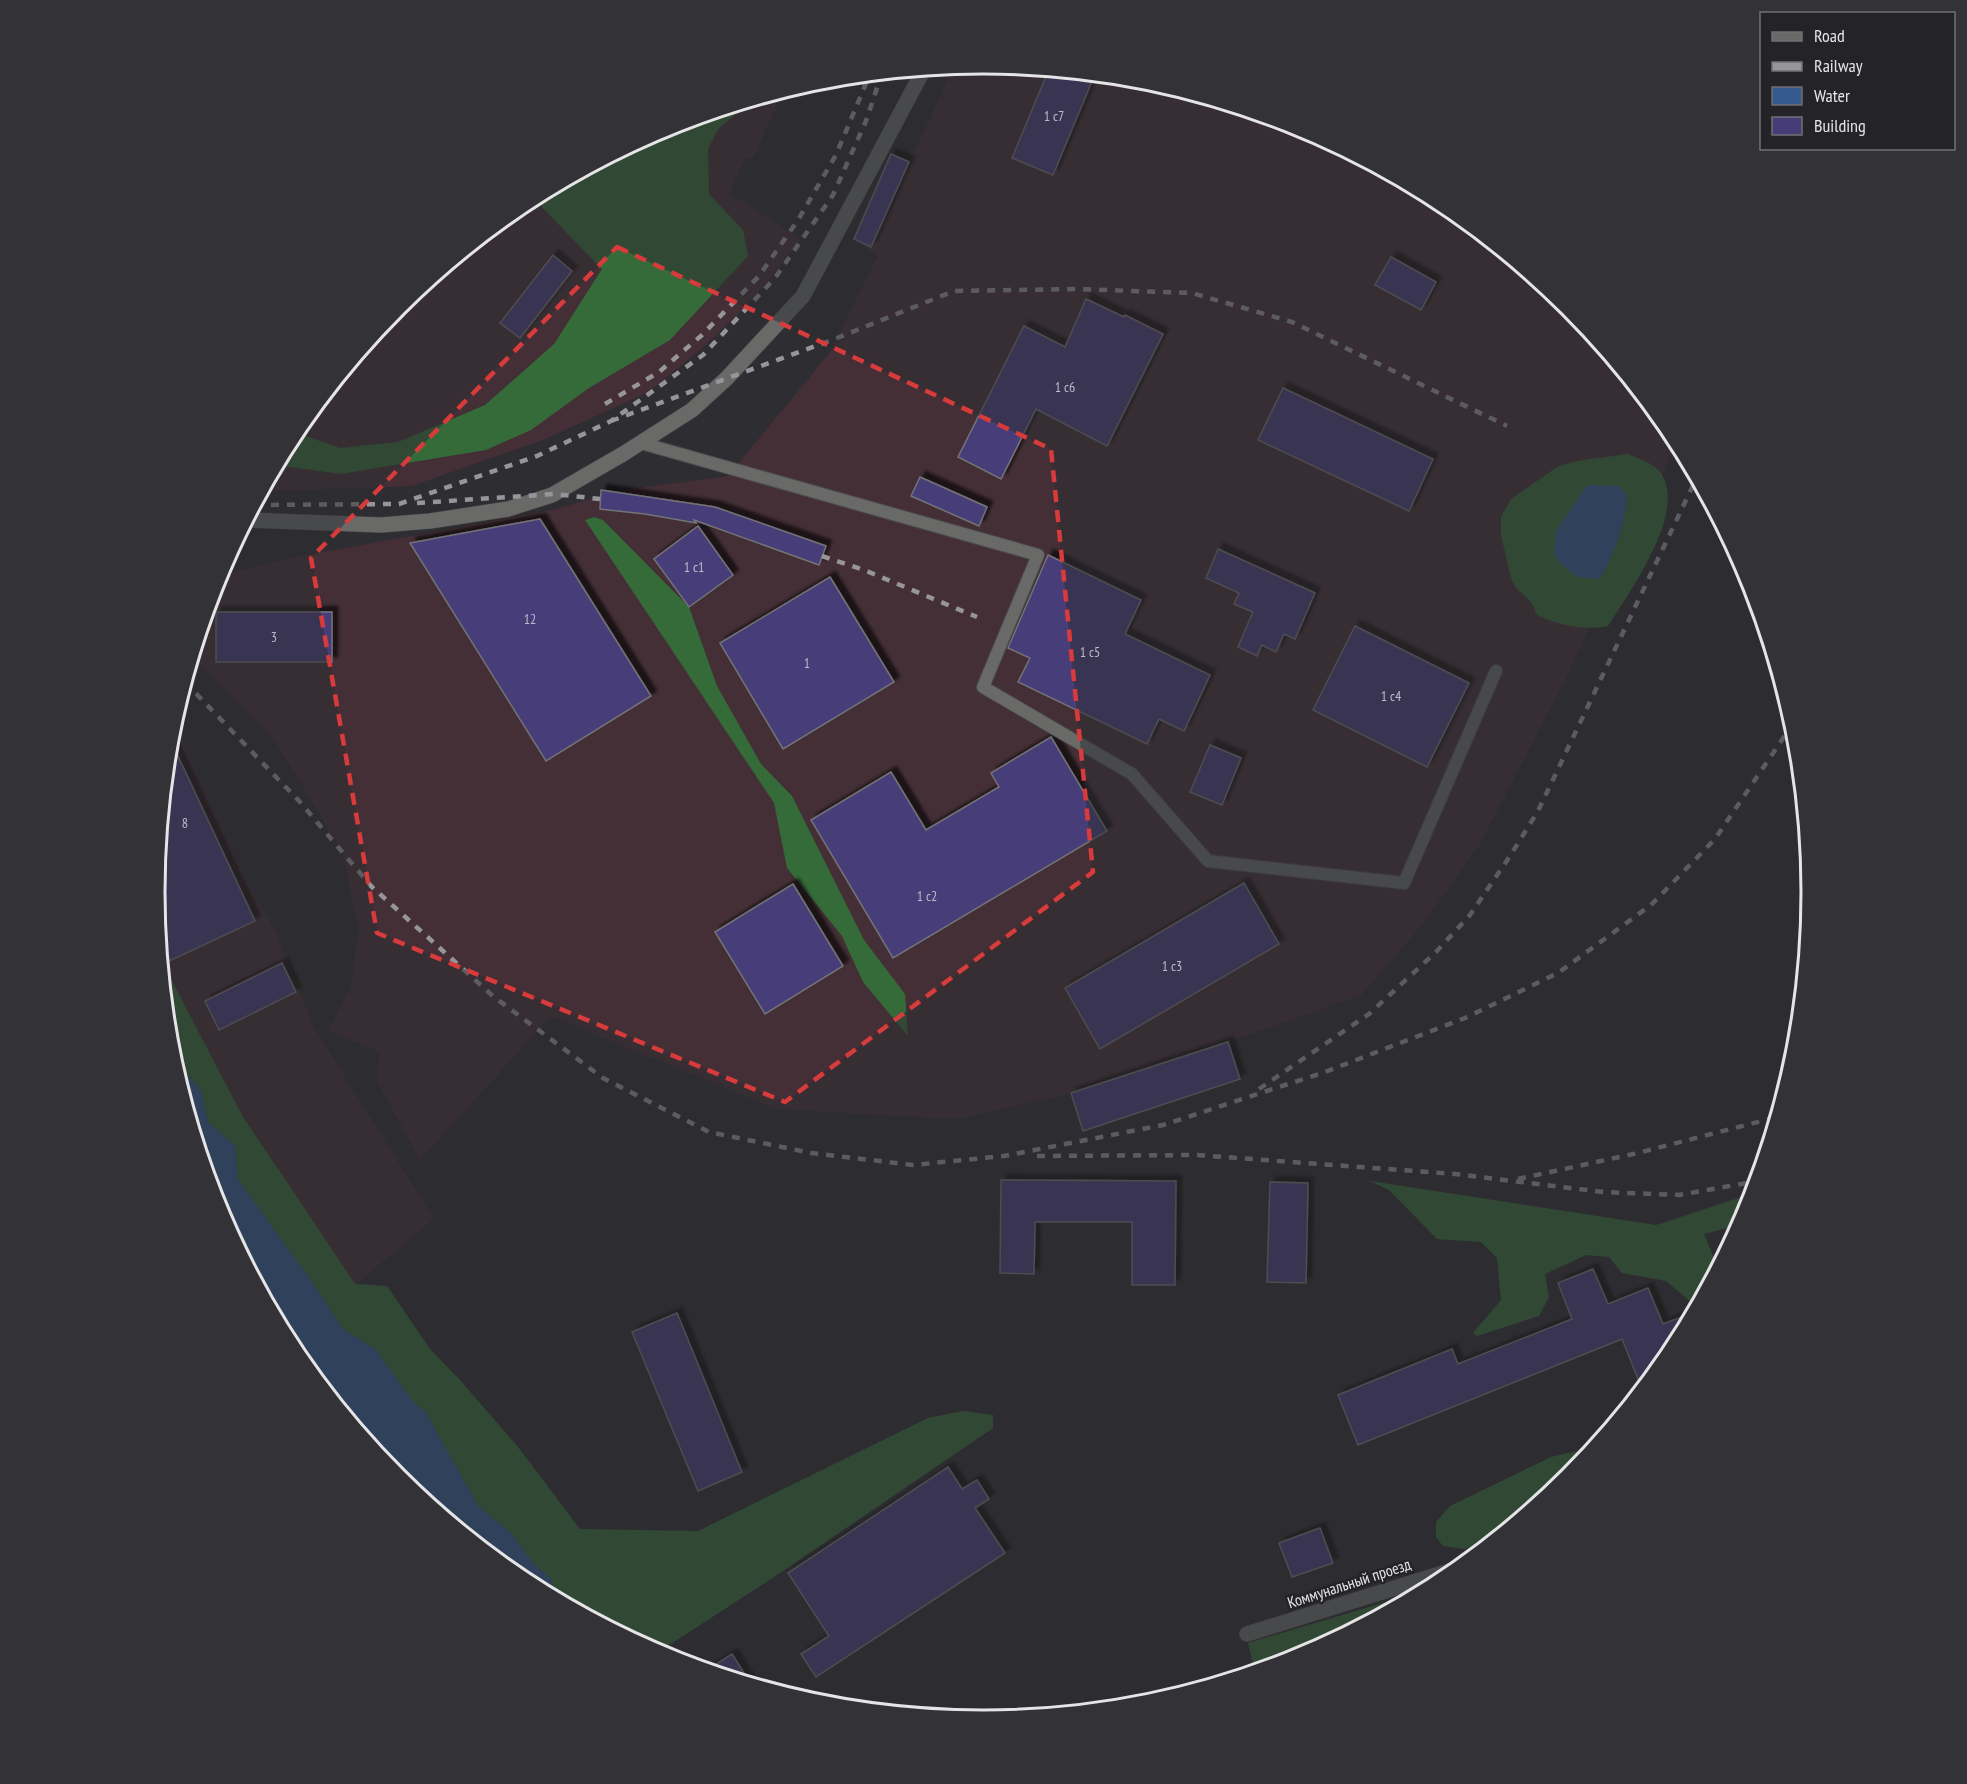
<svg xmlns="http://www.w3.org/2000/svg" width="1967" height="1784" font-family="'PT Sans Narrow',sans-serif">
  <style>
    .industrial { fill: #432f35 }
    .forest { fill: #356a39; fill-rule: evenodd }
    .water { fill: #345a8f }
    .building { fill: #463d78; stroke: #737377; stroke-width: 1.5; filter: url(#shadow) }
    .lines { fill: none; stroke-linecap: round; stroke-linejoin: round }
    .service-casing { stroke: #4b4a4e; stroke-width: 14 }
    .minor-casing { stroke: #4b4a4e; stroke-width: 16 }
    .service { stroke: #696a68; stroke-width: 12 }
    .minor { stroke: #696a68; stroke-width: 15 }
    .rail { stroke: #969599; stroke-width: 4.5; stroke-dasharray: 8 8; stroke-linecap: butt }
    .marked { fill: none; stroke: #d83b3b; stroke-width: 4.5; stroke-dasharray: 12 8; stroke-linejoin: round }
    .labels { text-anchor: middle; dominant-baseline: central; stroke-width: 5; stroke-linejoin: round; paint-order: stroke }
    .number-label { font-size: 14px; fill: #bdbacb }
    .street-label { font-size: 16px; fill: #e5e4e7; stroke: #242327 }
    .rim { fill: none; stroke: #e5e4e7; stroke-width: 3 }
  </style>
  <defs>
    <filter id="shadow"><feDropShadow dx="5.5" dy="-5.5" stdDeviation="1.5" flood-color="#0009"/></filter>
  </defs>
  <rect width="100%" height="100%" fill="#2e2d31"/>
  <g class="industrial">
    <polygon points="984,63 1146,79 1301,126 1444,203 1570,306 1673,432 1678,441 1564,682 1480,844 1422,925 1361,995 1228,1042 1071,1093 958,1119 777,1109 551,1016 420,1160 377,1081 380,1052 328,1031 351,986 359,930 342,851 272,736 192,658 218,573 232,573 280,560 552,510 618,491 728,476 831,351 878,256 854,239 891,154 909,162 955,66"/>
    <polygon points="784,90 753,158 745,159 729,193 800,239 778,269 740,312 700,350 660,383 638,397 543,440 412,486 262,491 294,431 398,306 523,203 667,126"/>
    <polygon points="173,721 249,886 276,932 313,1026 434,1219 355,1285 242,1115 161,960 155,892 171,730"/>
  </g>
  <g class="forest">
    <polygon points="752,100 718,129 708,149 709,194 743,230 748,256 670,340 589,388 531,430 486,450 341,474 276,465 294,432 340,448 398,442 485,405 554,344 602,269 533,198 667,126"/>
    <path d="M 1628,454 C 1638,459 1652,462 1660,472 C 1689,510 1629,593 1608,626 C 1583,631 1559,625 1537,615 L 1531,602 L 1516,588 L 1511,578 L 1501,535 L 1501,517 L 1511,499 L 1557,467 L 1576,461 ZM 1627,496 C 1626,520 1613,559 1599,579 Z"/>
    <polygon points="594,517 603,520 689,607 717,686 761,764 792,796 864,940 905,994 908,1036 863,982 842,936 787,868 774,803 585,520"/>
    <polygon points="161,960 242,1115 355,1284 387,1286 430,1349 460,1380 518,1447 580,1529 698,1531 928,1418 963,1411 993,1415 993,1428 780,1573 657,1653 556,1599 551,1579 533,1563 511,1533 478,1506 425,1411 413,1402 375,1349 343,1329 310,1279 238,1180 235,1146 208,1122 201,1090 171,1057"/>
    <polygon points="1370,1181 1656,1225 1754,1193 1749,1210 1742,1224 1704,1234 1718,1268 1697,1307 1666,1281 1622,1273 1609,1257 1586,1255 1545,1274 1549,1297 1539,1316 1477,1336 1473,1333 1501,1300 1497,1258 1481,1242 1437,1239 1389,1190"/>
    <polygon points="1595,1447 1569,1478 1498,1537 1464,1549 1443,1546 1436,1537 1436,1522 1450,1506 1551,1457"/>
    <polygon points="1406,1596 1408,1601 1300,1658 1255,1672 1248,1643"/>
  </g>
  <g class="water">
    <path d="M 1587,485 L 1619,486 L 1627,496 C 1626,520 1613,559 1599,579 L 1577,577 L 1560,563 L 1554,554 L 1556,531 Z"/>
    <polygon points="171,1057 201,1090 208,1122 235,1146 238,1180 310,1279 343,1329 375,1349 413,1402 425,1411 478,1506 511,1533 533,1563 551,1579 556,1599 523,1581 397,1478 294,1352 217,1209"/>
  </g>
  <g class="building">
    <polygon points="1049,69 1095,74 1053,175 1012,158"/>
    <polygon points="891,154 909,162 871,247 854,239"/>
    <polygon points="553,255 572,271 520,338 500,323"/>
    <polygon points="1391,257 1436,282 1421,310 1375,285"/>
    <polygon points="1086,299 1124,317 1125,315 1163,334 1107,446 1036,409 1001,479 958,457 1024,326 1065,347"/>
    <polygon points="1283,388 1433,459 1409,511 1258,440"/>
    <polygon points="920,477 987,507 979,526 911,496"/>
    <polygon points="601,490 715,507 826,546 819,565 694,520 696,523 645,514 600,509"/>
    <polygon points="540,519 651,696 546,761 410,543"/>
    <polygon points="698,526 733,575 689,607 654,559"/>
    <polygon points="1218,549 1315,593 1295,639 1284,634 1276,652 1262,645 1257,656 1238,647 1253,612 1234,604 1239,593 1206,578"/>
    <polygon points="1048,555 1141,600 1125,634 1210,675 1184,731 1159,719 1147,744 1018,682 1030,658 1008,648"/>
    <polygon points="830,577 894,682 783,749 720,643"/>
    <rect x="216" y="612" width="116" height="50"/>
    <polygon points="1355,626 1469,683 1427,767 1313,710"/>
    <polygon points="1051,737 1107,831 893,958 811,820 891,772 926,830 999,787 991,773"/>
    <polygon points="170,739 255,921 167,962 160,946 154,892"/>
    <polygon points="1210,745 1241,758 1222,805 1190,792"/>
    <polygon points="1244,883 1279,944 1100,1049 1065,988"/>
    <polygon points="793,884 843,966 765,1014 715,932"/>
    <polygon points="282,963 296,992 219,1030 205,1001"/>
    <polygon points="1228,1042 1240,1079 1083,1131 1071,1093"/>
    <polygon points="1001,1180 1176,1181 1175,1285 1132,1285 1132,1222 1035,1222 1034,1274 1000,1273"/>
    <polygon points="1270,1182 1308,1183 1306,1283 1267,1282"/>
    <polygon points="1593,1269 1608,1304 1648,1288 1663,1324 1695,1312 1673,1353 1657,1371 1638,1379 1622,1339 1358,1445 1338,1395 1452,1349 1458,1364 1572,1319 1558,1283"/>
    <polygon points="677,1313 742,1472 698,1491 632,1332"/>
    <polygon points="948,1467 962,1489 977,1480 989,1499 975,1508 1005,1553 816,1677 801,1654 829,1636 788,1573"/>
    <polygon points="1320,1528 1333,1563 1292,1577 1279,1543"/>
    <polygon points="732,1654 750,1683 707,1670"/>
  </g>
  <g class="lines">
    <defs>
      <g id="service">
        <polyline points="1531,274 1536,278"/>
        <polyline points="641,443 1038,555 983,687 1132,774 1208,861 1404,883 1496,671"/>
      </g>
      <g id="minor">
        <polyline points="247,520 381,525 430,521 508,509 552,495 623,454 692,410 727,378 803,296 924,69"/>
        <polyline points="1247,1634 1462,1567"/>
      </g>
    </defs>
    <use href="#service" class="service-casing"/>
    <use href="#minor" class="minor-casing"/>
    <use href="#service" class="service"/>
    <use href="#minor" class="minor"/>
    <g class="rail">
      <polyline points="605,404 659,372 702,335 759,276 798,220 836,155 870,74"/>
      <polyline points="611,421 837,338 954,291 1076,289 1192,293 1292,322 1507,426"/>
      <polyline points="417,503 554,494 600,499"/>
      <polyline points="255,505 399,504 537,456 611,421 703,355 775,278 833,195 866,121 882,73"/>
      <polyline points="822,556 864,570 977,617"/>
      <polyline points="185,682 300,802 371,886 494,997 603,1078 709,1132 811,1153 913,1165 1004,1156 1163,1125 1325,1072 1465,1018 1558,973 1651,905 1715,839 1794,722"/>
      <polyline points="1259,1089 1369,1014 1436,952 1470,915 1510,856 1538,811 1697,477"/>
      <polyline points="1037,1156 1197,1155 1455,1174 1603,1192 1679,1195 1758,1181"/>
      <polyline points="1518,1179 1638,1153 1777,1117"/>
    </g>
  </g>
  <path d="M0 0H1967V1784H0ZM 617,247 L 1051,449 L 1093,872 L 785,1102 L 377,933 L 311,558 Z" fill="#2e2d31" fill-opacity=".55" fill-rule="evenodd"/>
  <path class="marked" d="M 617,247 L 1051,449 L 1093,872 L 785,1102 L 377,933 L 311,558 Z"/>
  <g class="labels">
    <g class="number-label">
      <text x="1054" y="116">1 с7</text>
      <text x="1065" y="387">1 с6</text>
      <text x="694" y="567">1 с1</text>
      <text x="530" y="619">12</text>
      <text x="274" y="637">3</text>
      <text x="1090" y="652">1 с5</text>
      <text x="807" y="663">1</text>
      <text x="1391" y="696">1 с4</text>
      <text x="185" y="823">8</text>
      <text x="927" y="896">1 с2</text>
      <text x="1172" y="966">1 с3</text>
    </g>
    <g class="street-label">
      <text transform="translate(1349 1583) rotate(-18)">Коммунальный проезд</text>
    </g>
  </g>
  <path d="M0 0H1967V1784H0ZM165 892a818 818 0 1 1 1636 0a818 818 0 1 1-1636 0Z" fill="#333236" fill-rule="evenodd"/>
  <path class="rim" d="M165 892a818 818 0 1 1 1636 0a818 818 0 1 1-1636 0Z"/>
  <rect x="1760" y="12" width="195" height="138" fill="#242327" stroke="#717074" stroke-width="1.5"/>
  <rect x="1772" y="32" width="30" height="9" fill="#696a68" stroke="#717074" stroke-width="1.5"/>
  <text x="1814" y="42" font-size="18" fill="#e5e4e7">Road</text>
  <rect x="1772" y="62" width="30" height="9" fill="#969599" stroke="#717074" stroke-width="1.5"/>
  <text x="1814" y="72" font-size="18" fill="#e5e4e7">Railway</text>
  <rect x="1772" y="87" width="30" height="18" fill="#345a8f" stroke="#717074" stroke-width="1.5"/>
  <text x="1814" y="102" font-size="18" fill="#e5e4e7">Water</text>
  <rect x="1772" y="117" width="30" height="18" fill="#463d78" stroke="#717074" stroke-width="1.5"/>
  <text x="1814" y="132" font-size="18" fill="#e5e4e7">Building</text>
</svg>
